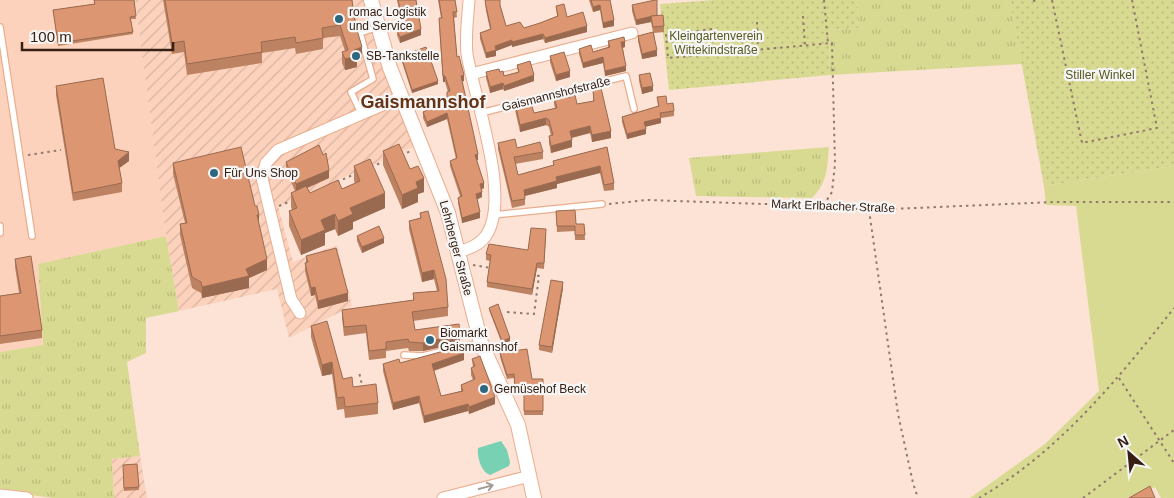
<svg xmlns="http://www.w3.org/2000/svg" width="1174" height="498" font-family="Helvetica,sans-serif">
  <style>
    .built { fill: #fcd2bc }
    .industrial { fill: url(#industrial-furrows) }
    .grass { fill: url(#grass-tufts) }
    .park { fill: #d9da91 }
    .garden { fill: url(#garden-dots) }
    .water { fill: #78d1b2 }
    .lines { fill: none; stroke-linecap: round; stroke-linejoin: round }
    .service-casing { stroke: #eaad8d; stroke-width: 8 }
    .minor-casing { stroke: #eaad8d; stroke-width: 13 }
    .tertiary-casing { stroke: #eaad8d; stroke-width: 16 }
    .path { stroke: #91796c; stroke-width: 2; stroke-dasharray: 2.5 4; stroke-linecap: butt }
    .service { stroke: #fff; stroke-width: 5.5 }
    .minor { stroke: #fff; stroke-width: 11 }
    .tertiary { stroke: #fff; stroke-width: 14 }
    .wall { fill: #bd8262 }
    .shaded-wall { fill: #9a6a50 }
    .building { fill: #dc9772; stroke: #9a6a50 }
    .oneway { stroke: #a59b95 }
    .poi-dot { fill: #2d6780; stroke: #f6f6f6; stroke-width: 2 }
    .labels { text-anchor: middle; dominant-baseline: central; stroke-width: 4.5; stroke-linejoin: round; paint-order: stroke }
    .poi-label { font-size: 12px; fill: #372013; stroke: #f6f6f6; text-anchor: start }
    .park-label { font-size: 12px; fill: #585820; stroke: #f6f6f6 }
    .street-label { font-size: 12px; fill: #372013; stroke: #f6f6f6 }
    .district-label { font-size: 18px; font-weight: bold; fill: #643214; stroke: #f6f6f6 }
  </style>
  <defs>
    <pattern id="industrial-furrows" width="10" height="10" patternUnits="userSpaceOnUse" patternTransform="scale(1.25)"><rect width="10" height="10" fill="#fcd2bc"/><path d="M-1 1l2-2M0 10L10 0M9 11l2-2" fill="none" stroke="#d9b4a1"/></pattern>
    <pattern id="grass-tufts" width="24" height="20" patternUnits="userSpaceOnUse" patternTransform="scale(1.25)"><rect width="24" height="20" fill="#d9da91"/><path d="M3 7l-1-3M5 7V3M7 7l1-3M15 17l-1-3M17 17v-4M19 17l1-3" fill="none" stroke="#bbbb7c"/></pattern>
    <pattern id="garden-dots" width="8" height="8" patternUnits="userSpaceOnUse" patternTransform="scale(1.25)"><rect width="8" height="8" fill="#d9da91"/><path d="M2 2h.1M6 6h.1" fill="none" stroke="#bbbb7c" stroke-width="1.8" stroke-linecap="round"/></pattern>
  </defs>
  <rect width="100%" height="100%" fill="#fce3d6"/>
  <polygon class="built" points="0,0 135,0 166,236 38,264 43,346 0,352"/>
  <g class="industrial">
    <polygon points="135,0 379,0 386,31 407,93 418,145 278,206 293,262 337,245 352,306 289,338 277,289 179,311 166,236"/>
    <polygon points="140,456 147,498 114,498 112,459"/>
  </g>
  <g class="grass">
    <polygon points="857,0 1010,0 1022,64 830,75 829,30 858,28"/>
    <path d="M 829,147 C 827,168 828,182 812,198 L 696,196 L 689,158 Z"/>
    <polygon points="166,236 179,311 146,318 146,353 127,362 140,456 112,459 114,498 53,498 0,491 0,352 43,345 38,264"/>
  </g>
  <polygon class="park" points="1174,166 1174,498 1161,498 1155,487 1134,498 970,498 1045,444 1099,391 1076,206 1046,205 1044,186"/>
  <g class="garden">
    <polygon points="714,0 857,0 858,28 829,30 830,75 669,90 660,4"/>
    <polygon points="1010,0 1174,0 1174,166 1044,186"/>
  </g>
  <path class="water" d="M 501,441 L 507,450 L 510,462 L 509,466 L 490,475 C 481,472 477,457 478,448 Z"/>
  <g class="lines">
    <defs>
      <g id="service">
        <polyline points="0,27 32,236"/>
        <polyline points="481,113 626,76 634,109"/>
        <polyline points="362,115 351,92 373,79 360,33 378,27"/>
        <polyline points="493,215 602,204"/>
        <polyline points="0,226 0,233"/>
        <polyline points="457,349 481,343"/>
        <polyline points="404,355 423,356 447,350"/>
      </g>
      <g id="minor">
        <polyline points="471,74 632,33"/>
        <path d="M 458,252 C 468,249 478,246 485,237 C 513,200 474,98 467,54 C 465,36 468,17 469,0"/>
        <polyline points="300,313 291,299 262,178 266,163 278,150 401,97"/>
        <polyline points="0,495 27,498"/>
        <polyline points="443,498 530,476"/>
      </g>
      <polyline id="tertiary" points="371,0 390,68 448,213 481,343 518,425 534,498"/>
    </defs>
    <use href="#service" class="service-casing"/>
    <use href="#minor" class="minor-casing"/>
    <use href="#tertiary" class="tertiary-casing"/>
    <g class="path">
      <polyline points="824,0 828,43"/>
      <polyline points="1052,0 1082,143 1157,128 1132,0"/>
      <polyline points="1033,1 1038,0"/>
      <polyline points="803,16 805,46"/>
      <polyline points="757,22 758,49"/>
      <polyline points="712,29 666,35 668,58 832,43 835,164 832,192 823,206"/>
      <polyline points="28,155 61,150"/>
      <polyline points="401,155 411,151"/>
      <polyline points="371,167 383,162"/>
      <polyline points="337,182 355,174"/>
      <polyline points="609,204 647,200 823,206 869,210 1054,202 1174,202"/>
      <polyline points="279,206 291,201"/>
      <polyline points="869,210 898,414 913,483 918,498"/>
      <polyline points="473,265 491,268"/>
      <polyline points="507,312 534,314 539,276 535,275"/>
      <polyline points="1119,378 1174,463"/>
      <polyline points="359,388 362,385 359,372"/>
      <path d="M 979,498 C 1059,452 1118,379 1174,308"/>
      <polyline points="1083,498 1174,430"/>
    </g>
    <use href="#service" class="service"/>
    <use href="#minor" class="minor"/>
    <use href="#tertiary" class="tertiary"/>
  </g>
  <g class="wall">
    <polygon points="94,0 134,0 136,19 131,19 133,34 58,46 53,10 94,4"/>
    <polygon points="163,0 352,0 362,58 357,60 357,67 345,70 342,63 342,52 345,51 340,36 323,38 323,49 296,54 295,48 262,53 262,63 187,75 184,52 172,54"/>
    <polygon points="397,0 416,0 421,35 400,43 397,35 397,30 403,27"/>
    <polygon points="438,0 455,0 457,17 454,18 457,57 464,81 462,81 478,160 476,160 484,188 482,189 482,197 477,199 480,218 462,223 458,203 458,198 460,196 450,166 450,161 456,159 447,119 427,127 423,118 423,112 447,103 448,92 445,82 443,82 439,24 439,18 441,18"/>
    <polygon points="485,0 500,5 506,26 524,28 540,23 557,16 556,6 567,17 587,32 545,43 543,39 512,47 512,45 496,51 496,56 486,58 480,39 480,33 490,29 486,11"/>
    <polygon points="589,0 610,0 614,26 603,28 600,10 593,12"/>
    <polygon points="632,5 657,15 664,26 664,32 654,33 657,56 642,59 638,41 638,36 653,32 651,22 636,25 632,11"/>
    <polygon points="608,41 625,47 623,48 626,71 605,76 603,63 583,68 579,54 579,49 593,52 608,47"/>
    <polygon points="401,56 438,84 412,93 401,59"/>
    <polygon points="550,56 570,77 556,81 550,62"/>
    <polygon points="517,65 534,81 504,91 503,89 490,93 486,78 486,72 500,72 504,76 518,72"/>
    <polygon points="639,75 653,91 642,94 639,81"/>
    <polygon points="56,86 115,149 129,161 119,168 122,183 122,192 73,201 56,95"/>
    <polygon points="593,91 611,138 592,142 590,133 572,138 572,147 551,153 549,143 549,136 551,136 549,127 546,125 520,132 515,110 515,103 534,113 555,108 554,104 554,97 567,98 577,104 593,101"/>
    <polygon points="657,97 667,104 674,111 674,116 661,118 661,123 645,127 646,134 627,139 622,122 622,117 658,106"/>
    <polygon points="498,143 517,148 543,152 543,159 515,164 518,175 553,165 553,161 607,147 614,183 614,190 604,191 600,173 557,184 557,188 525,196 525,205 512,208 498,149"/>
    <polygon points="383,151 410,169 424,192 418,194 418,202 402,209 383,165"/>
    <polygon points="286,162 329,178 307,188 310,193 342,189 355,183 354,181 354,166 385,208 353,222 353,229 338,236 335,229 325,233 325,245 301,255 289,226 289,211 292,210 291,207 291,193 295,191 286,170"/>
    <polygon points="173,163 259,226 267,270 249,278 249,288 202,298 201,293 192,288 180,235 180,224 185,223 173,174"/>
    <polygon points="556,211 576,224 584,224 585,240 575,240 575,231 557,232"/>
    <polygon points="420,213 448,307 448,316 413,321 415,330 460,343 423,351 409,351 408,348 386,351 386,358 369,360 366,333 344,336 342,318 342,310 413,300 413,293 437,291 434,279 422,282 409,229 409,221 420,218"/>
    <polygon points="546,235 544,269 537,268 532,295 487,287 487,282 490,261 486,260 486,254 528,250"/>
    <polygon points="357,236 384,243 362,253 357,241"/>
    <polygon points="306,256 348,301 318,309 315,295 311,296 305,271 305,263 306,262"/>
    <polygon points="15,259 42,330 42,338 0,344 0,296 19,293 15,267"/>
    <polygon points="563,288 552,353 539,350 539,345"/>
    <polygon points="489,308 510,341 502,344 489,310"/>
    <polygon points="311,326 343,379 353,387 378,403 378,414 345,418 344,409 337,410 332,374 322,376 311,337"/>
    <polygon points="500,353 532,379 543,379 543,415 524,415 524,394 515,394 514,378 507,379 500,357"/>
    <polygon points="472,359 495,404 469,414 468,411 424,423 419,403 393,410 383,371 383,364 464,360 434,371 441,396 461,391 461,385 473,380 471,375 471,368 473,368"/>
    <polygon points="137,464 139,490 124,491 123,465"/>
  </g>
  <g class="shaded-wall">
    <polygon points="600,5 600,10 593,12 593,7"/>
    <polygon points="657,15 651,16 651,22 636,25 636,20"/>
    <polygon points="614,20 614,26 603,28 603,23"/>
    <polygon points="587,26 587,32 545,43 545,38"/>
    <polygon points="421,29 421,35 400,43 400,37"/>
    <polygon points="543,34 543,39 512,47 512,42"/>
    <polygon points="512,40 512,45 496,51 496,56 486,58 486,53 495,46"/>
    <polygon points="621,42 625,42 625,47 621,48"/>
    <polygon points="362,47 362,58 357,60 357,67 345,70 345,59 354,50"/>
    <polygon points="657,50 657,56 642,59 642,54"/>
    <polygon points="603,57 603,63 583,68 583,63"/>
    <polygon points="626,66 626,71 605,76 605,71"/>
    <polygon points="570,71 570,77 556,81 556,75"/>
    <polygon points="464,75 464,81 461,82 461,76"/>
    <polygon points="534,75 534,81 504,91 504,86"/>
    <rect x="443" y="76" width="2" height="6"/>
    <polygon points="438,81 438,84 412,93 412,90"/>
    <polygon points="503,83 503,89 490,93 490,87"/>
    <polygon points="653,86 653,91 642,94 642,88"/>
    <polygon points="447,113 447,119 427,127 427,122"/>
    <polygon points="546,118 546,125 520,132 520,125"/>
    <polygon points="661,118 661,123 644,127 644,122"/>
    <polygon points="590,126 590,133 570,138 570,131"/>
    <polygon points="646,129 646,134 627,139 627,134"/>
    <polygon points="611,131 611,138 592,142 592,135"/>
    <polygon points="572,140 572,147 551,153 551,146"/>
    <polygon points="129,152 129,161 118,169 118,161"/>
    <polygon points="478,154 478,160 475,161 475,155"/>
    <polygon points="600,166 600,173 557,184 557,188 524,196 524,190 556,177"/>
    <polygon points="329,170 329,178 296,193 296,184"/>
    <polygon points="424,178 424,192 418,194 418,202 402,209 402,195 416,182"/>
    <polygon points="484,183 484,188 480,190 480,184"/>
    <polygon points="482,192 482,197 476,200 476,194"/>
    <polygon points="385,193 385,208 353,222 353,229 338,236 338,221 350,208"/>
    <polygon points="480,212 480,218 462,223 462,218"/>
    <polygon points="335,214 335,229 325,233 325,245 301,255 301,240 321,220"/>
    <polygon points="257,215 259,215 259,226"/>
    <polygon points="384,238 384,243 362,253 362,247"/>
    <polygon points="267,259 267,270 249,278 249,288 202,298 202,287"/>
    <polygon points="537,263 537,268 532,295 532,289"/>
    <polygon points="434,270 434,279 422,282 422,273"/>
    <polygon points="563,282 563,288 552,353 552,347"/>
    <polygon points="315,287 315,295 311,296 311,288"/>
    <polygon points="348,293 348,301 318,309 318,301"/>
    <polygon points="460,334 460,343 423,351 423,343"/>
    <polygon points="510,338 510,341 502,344 502,341"/>
    <polygon points="464,353 464,360 432,371 432,364"/>
    <polygon points="332,362 332,374 322,376 322,365"/>
    <polygon points="419,396 419,403 393,410 393,403"/>
    <polygon points="495,397 495,404 469,414 469,407"/>
    <polygon points="468,404 468,411 424,423 424,416"/>
  </g>
  <g class="building">
    <polygon points="94,0 134,0 136,16 130,17 133,32 58,43 53,10 95,4"/>
    <polygon points="165,0 352,0 355,23 362,47 354,50 357,56 345,59 342,52 348,50 340,25 322,28 323,38 296,43 295,37 261,42 262,52 187,64 184,41 172,43"/>
    <polygon points="398,0 416,0 421,29 400,37 397,30 404,27"/>
    <polygon points="439,0 455,0 457,12 453,12 457,57 459,56 464,75 461,76 478,154 475,155 484,183 480,184 482,192 476,194 480,212 462,218 458,198 462,196 450,161 457,158 447,113 427,122 423,112 447,102 447,92 450,91 445,76 443,76 439,18 442,18"/>
    <polygon points="485,0 500,0 500,5 506,26 520,22 524,28 540,23 558,16 556,6 564,4 567,17 583,12 587,26 545,38 543,34 512,42 512,40 495,46 496,50 486,53 480,33 491,29 486,6"/>
    <polygon points="591,0 610,0 614,20 603,23 600,5 593,7"/>
    <polygon points="655,0 657,0 657,15 636,20 632,5"/>
    <polygon points="663,15 664,26 653,27 651,16"/>
    <polygon points="653,32 657,50 642,54 638,36"/>
    <polygon points="624,37 625,42 621,42 626,66 605,71 603,57 583,63 579,49 591,45 593,52 610,47 608,41"/>
    <polygon points="426,47 438,81 412,90 401,56"/>
    <polygon points="564,52 570,71 556,75 550,56"/>
    <polygon points="530,61 534,75 504,86 503,83 490,87 486,72 499,69 500,72 503,71 504,76 519,72 517,65"/>
    <polygon points="650,73 653,86 642,88 639,75"/>
    <polygon points="103,78 115,149 129,152 118,161 122,183 73,193 56,86"/>
    <polygon points="601,88 611,131 592,135 590,126 570,131 572,140 551,146 549,136 553,135 549,120 546,118 520,125 515,103 530,100 534,113 557,108 554,97 566,94 567,98 575,95 577,104 594,101 593,91"/>
    <polygon points="666,96 667,104 673,103 674,111 660,113 661,118 644,122 646,129 627,134 622,117 659,106 657,97"/>
    <polygon points="515,139 517,148 540,142 543,152 514,157 518,175 554,165 553,161 607,147 614,183 604,185 600,166 556,177 557,181 524,190 525,199 512,201 498,143"/>
    <polygon points="399,144 410,169 418,166 424,178 416,182 418,188 402,195 383,151"/>
    <polygon points="319,145 323,155 326,153 329,170 296,184 286,162"/>
    <polygon points="241,147 255,206 257,206 259,215 257,215 267,259 246,269 249,276 202,287 201,282 192,277 180,224 187,223 173,163"/>
    <polygon points="370,159 385,193 350,208 353,214 338,221 335,214 321,220 325,230 301,240 289,211 297,208 291,193 306,186 310,193 338,180 342,189 360,181 354,166"/>
    <polygon points="575,210 576,224 584,224 585,235 575,235 575,226 557,226 556,211"/>
    <polygon points="428,211 446,279 448,307 412,312 415,330 459,324 460,334 423,343 409,342 408,339 386,342 386,349 369,351 366,325 344,327 342,310 414,300 413,293 439,291 434,270 422,273 409,221 421,218 420,213"/>
    <polygon points="379,226 384,238 362,247 357,236"/>
    <polygon points="531,228 546,229 544,263 537,263 532,289 487,282 491,255 486,254 489,244 528,250"/>
    <polygon points="336,248 348,293 318,301 315,287 311,288 305,263 308,262 306,256"/>
    <polygon points="31,256 42,330 0,336 0,296 21,293 15,259"/>
    <polygon points="551,280 563,282 552,347 539,345"/>
    <polygon points="498,304 510,338 502,341 489,308"/>
    <polygon points="327,321 343,379 352,377 353,387 376,384 378,403 345,407 344,397 337,398 332,362 322,365 311,326"/>
    <polygon points="462,346 464,353 432,364 441,396 463,391 461,385 475,379 471,368 475,366 472,359 480,356 495,397 469,407 468,404 424,416 419,396 393,403 383,364 399,359 400,363"/>
    <polygon points="527,349 532,379 543,379 543,411 524,411 524,390 515,390 514,374 507,375 500,353"/>
    <polygon points="137,464 139,487 124,488 123,465"/>
    <polygon points="1150,486 1155,498 1129,498"/>
  </g>
  <defs><path id="oneway-shaft" d="M-6 0H5M1.5-3L5.5 0L1.5 3" fill="none" stroke-width="1.6" stroke-linecap="round" stroke-linejoin="round" transform="scale(1.25)"/></defs>
  <use class="oneway" href="#oneway-shaft" transform="translate(486 487) rotate(-15)"/>
  <g class="poi-dot">
    <circle cx="339" cy="19" r="5"/>
    <circle cx="356" cy="56" r="5"/>
    <circle cx="214" cy="173" r="5"/>
    <circle cx="430" cy="340" r="5"/>
    <circle cx="484" cy="389" r="5"/>
  </g>
  <g class="labels">
    <g class="poi-label">
      <text x="349" y="12">romac Logistik<tspan x="349" dy="14">und Service</tspan></text>
      <text x="366" y="56">SB-Tankstelle</text>
      <text x="224" y="173">Für Uns Shop</text>
      <text x="440" y="333">Biomarkt<tspan x="440" dy="14">Gaismannshof</tspan></text>
      <text x="494" y="389">Gemüsehof Beck</text>
    </g>
    <g class="park-label">
      <text x="716" y="36">Kleingartenverein<tspan x="716" dy="14">Wittekindstraße</tspan></text>
      <text x="1100" y="75">Stiller Winkel</text>
    </g>
    <g class="street-label">
      <text transform="translate(556 94) rotate(-14)">Gaismannshofstraße</text>
      <text transform="translate(833 206) rotate(2)">Markt Erlbacher Straße</text>
      <text transform="translate(456 248) rotate(75)">Lehrberger Straße</text>
    </g>
    <g class="district-label">
      <text x="423" y="102">Gaismannshof</text>
    </g>
  </g>
  <g transform="translate(1129 453) rotate(333)" stroke="#f6f6f6" stroke-width="4" paint-order="stroke">
  <path d="M0-4L9 19L0 12L-9 19Z" fill="#372013"/>
  <text y="-8" font-size="14" font-weight="bold" text-anchor="middle" fill="#372013">N</text>
  </g>
  <path d="M22 42v8h151v-8" fill="none" stroke="#372013" stroke-width="2.5"/>
  <text x="30" y="42" font-size="15" fill="#372013" stroke="#f6f6f6" stroke-width="4" paint-order="stroke">100 m</text>
</svg>
